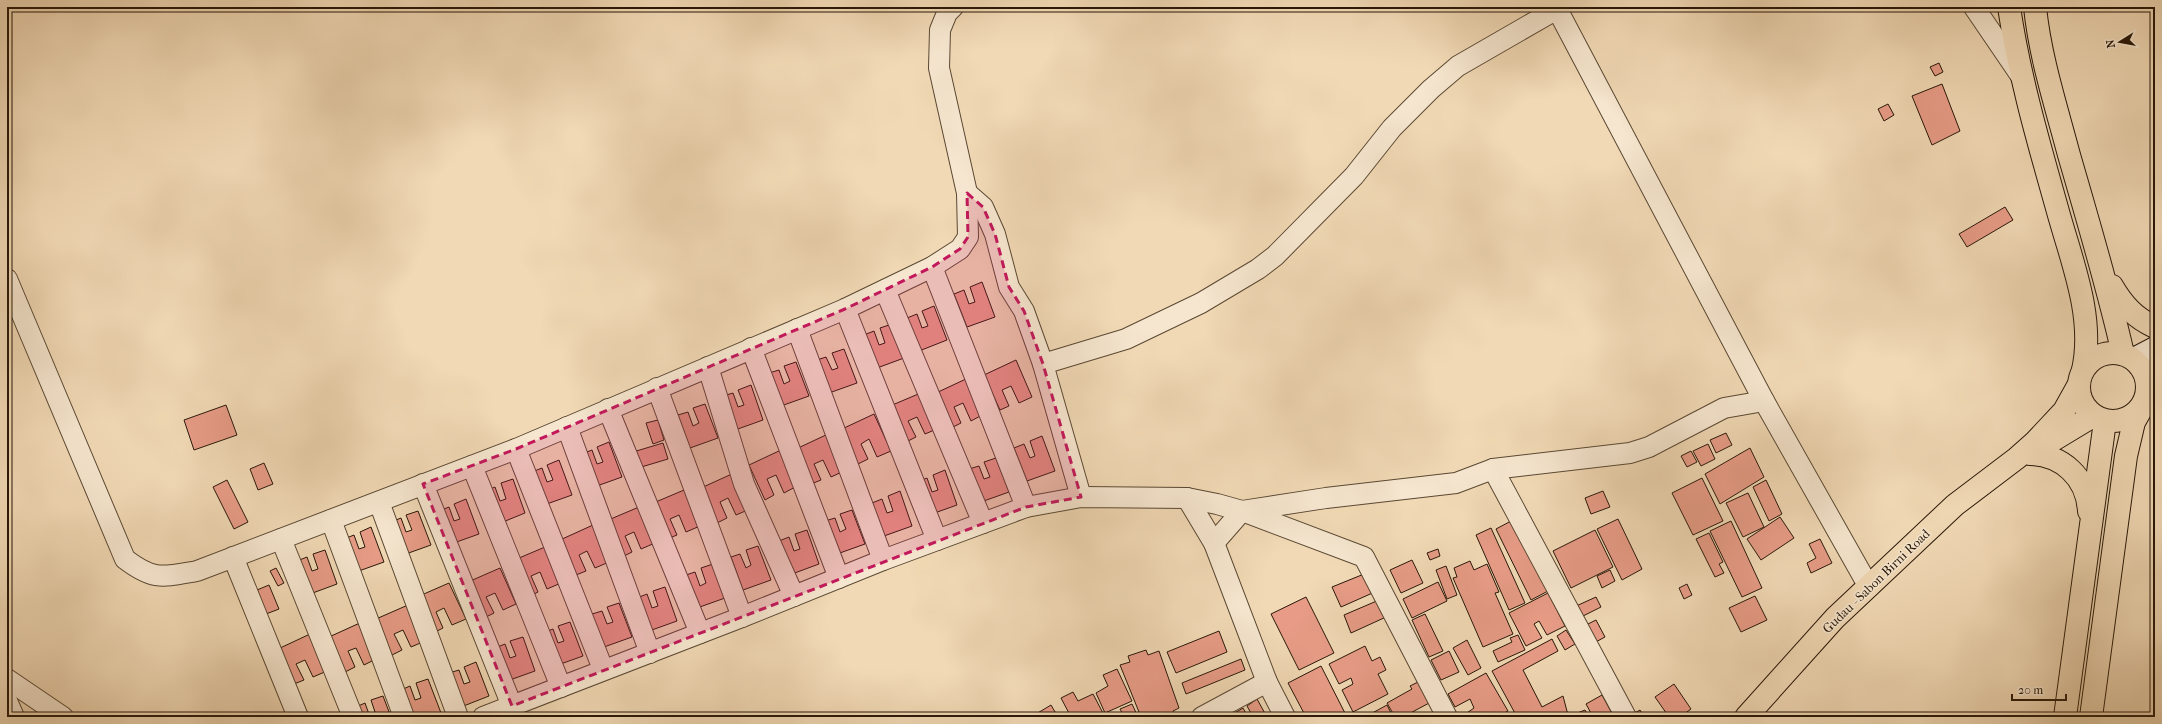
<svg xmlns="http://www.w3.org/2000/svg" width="2162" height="724" font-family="'IM FELL French Canon',serif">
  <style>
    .building { fill: #e89c87; stroke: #281708 }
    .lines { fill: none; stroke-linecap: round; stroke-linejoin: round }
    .street-casing { stroke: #5a4833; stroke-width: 22 }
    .secondary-casing { stroke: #281708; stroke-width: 24 }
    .primary-casing { stroke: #281708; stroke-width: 24 }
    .highway-casing { stroke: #281708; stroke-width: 24 }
    .street { stroke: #f6e6cf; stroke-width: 20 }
    .secondary { stroke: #f6e6cf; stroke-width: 22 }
    .primary { stroke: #f1d9b5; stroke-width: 22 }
    .highway { stroke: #f1d9b5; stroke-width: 22 }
    .marked { fill: #c2185b; fill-opacity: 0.2; stroke: #c2185b; stroke-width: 3; stroke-dasharray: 8 5; stroke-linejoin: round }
    .labels { text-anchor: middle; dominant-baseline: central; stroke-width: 3; stroke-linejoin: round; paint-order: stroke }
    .street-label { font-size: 13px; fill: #281708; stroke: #f6e6cf }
  </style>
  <rect width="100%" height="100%" fill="#f1d9b5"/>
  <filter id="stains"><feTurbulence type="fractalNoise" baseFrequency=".005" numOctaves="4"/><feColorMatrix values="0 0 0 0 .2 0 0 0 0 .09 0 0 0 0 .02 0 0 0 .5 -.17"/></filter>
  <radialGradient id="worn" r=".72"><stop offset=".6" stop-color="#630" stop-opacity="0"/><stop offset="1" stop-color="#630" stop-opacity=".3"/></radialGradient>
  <g class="building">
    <polygon points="1939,63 1943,72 1935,76 1930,67"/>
    <polygon points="1942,84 1960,131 1932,145 1912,96"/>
    <polygon points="1888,104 1894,115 1884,121 1878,109"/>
    <polygon points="2005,207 2013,220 1967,247 1959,234"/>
    <polygon points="982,282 995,317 967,327 954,294 964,290 969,304 975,302 970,287"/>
    <polygon points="934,306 947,340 919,351 907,318 917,314 922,328 928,326 922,311"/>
    <polygon points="892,324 904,358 877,368 864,335 874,331 879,345 885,343 880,328"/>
    <polygon points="844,349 857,383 829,393 817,360 826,357 832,370 838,368 832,353"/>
    <polygon points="1016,360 1032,397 1019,403 1011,386 1002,390 1009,406 1000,410 984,375"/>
    <polygon points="796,362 809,396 781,406 769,373 779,370 784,384 790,381 784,366"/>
    <polygon points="968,378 984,414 971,421 963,403 954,407 961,423 951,428 936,393"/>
    <polygon points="751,385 763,420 735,430 723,396 733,393 738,407 744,405 738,390"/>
    <polygon points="923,392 939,428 925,434 917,417 908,421 916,437 906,442 890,406"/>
    <polygon points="705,404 718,438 690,448 678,415 688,412 693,426 699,423 693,408"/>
    <polygon points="226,405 237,435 194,450 184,420"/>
    <polygon points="874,414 891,451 877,457 869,439 861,444 868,459 858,464 842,429"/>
    <polygon points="658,420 664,440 653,444 646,423"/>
    <polygon points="1726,433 1732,445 1716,453 1710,440"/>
    <polygon points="828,434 844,471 831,477 823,460 814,464 821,480 811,484 796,449"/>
    <polygon points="1042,436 1055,471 1027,481 1014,448 1024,444 1030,458 1035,456 1030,441"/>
    <polygon points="609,442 622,477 594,487 582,454 592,450 597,464 603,462 597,447"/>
    <polygon points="663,443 668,459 638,468 633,452"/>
    <polygon points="1708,444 1715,459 1701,466 1693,451"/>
    <polygon points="1750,448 1764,477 1720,504 1705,474"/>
    <polygon points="781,450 797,486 784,493 776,475 767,479 774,495 765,500 749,465"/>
    <polygon points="1691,451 1697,462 1687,467 1681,456"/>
    <polygon points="996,458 1009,492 981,502 969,469 979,466 984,479 990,477 984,462"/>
    <polygon points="559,460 572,495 544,505 532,472 542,468 547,482 553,480 547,465"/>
    <polygon points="264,463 273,484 258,490 250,469"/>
    <polygon points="945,470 957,505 929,515 917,482 927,478 932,492 938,490 933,475"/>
    <polygon points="734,473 750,509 736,515 728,498 720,502 727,518 717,523 701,488"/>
    <polygon points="1702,478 1723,521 1693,535 1672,493"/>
    <polygon points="513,479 525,513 498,524 486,491 495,487 500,501 506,499 501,483"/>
    <polygon points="227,480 248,522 234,529 213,487"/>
    <polygon points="1766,480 1782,514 1769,521 1753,487"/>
    <polygon points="684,490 700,526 686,532 679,515 670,519 677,535 667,539 651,504"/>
    <polygon points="900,491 912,526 884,536 872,503 882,499 887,513 893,511 888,496"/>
    <polygon points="1603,491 1610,507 1591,514 1585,498"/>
    <polygon points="1748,493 1764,527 1743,537 1726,503"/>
    <polygon points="466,499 479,534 451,544 439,511 449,507 454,521 460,519 454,504"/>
    <polygon points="639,507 655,543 641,549 634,532 625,536 632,552 622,557 606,521"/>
    <polygon points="852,510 865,544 837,554 825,521 835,518 840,532 846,529 840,514"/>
    <polygon points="418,511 431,545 403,555 391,522 401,518 406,532 412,530 406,515"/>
    <polygon points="1780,517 1794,538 1761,560 1747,539"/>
    <polygon points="1618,519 1642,569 1622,580 1597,529"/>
    <polygon points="1513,520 1548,591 1531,600 1496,529"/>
    <polygon points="1731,521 1762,588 1742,597 1710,531"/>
    <polygon points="593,525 609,562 595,568 587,551 579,555 586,571 576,575 560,540"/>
    <polygon points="371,527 384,562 356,572 344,539 354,535 359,549 365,547 360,532"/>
    <polygon points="1491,528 1525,603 1509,610 1476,535"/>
    <polygon points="807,530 819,564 792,574 779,541 789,537 794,551 800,549 795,534"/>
    <polygon points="1595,530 1613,567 1571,588 1553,551"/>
    <polygon points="1709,533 1723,562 1719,564 1724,573 1715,577 1696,539"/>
    <polygon points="1820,539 1832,563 1811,573 1807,563 1816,558 1809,544"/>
    <polygon points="758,546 771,580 743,590 731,557 740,554 746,568 751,565 746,550"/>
    <polygon points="545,547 561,583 547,589 540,572 531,576 538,592 528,597 512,561"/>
    <polygon points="1438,549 1440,556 1430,560 1427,553"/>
    <polygon points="325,550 337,584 310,594 297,561 307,557 312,571 318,569 313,554"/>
    <polygon points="1412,560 1423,583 1401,593 1390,570"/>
    <polygon points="1470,561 1474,570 1487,564 1499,592 1495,593 1513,634 1483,647 1453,578 1457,577 1454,568"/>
    <polygon points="713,564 725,598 697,608 686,575 695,572 700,586 706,583 701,568"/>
    <polygon points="1446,566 1457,595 1447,599 1436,570"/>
    <polygon points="276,568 284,583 278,586 270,571"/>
    <polygon points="500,568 516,604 503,610 495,593 486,597 494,613 484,618 468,582"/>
    <polygon points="1610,570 1615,581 1602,588 1597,576"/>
    <polygon points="1369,572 1377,591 1341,607 1332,587"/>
    <polygon points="1438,582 1447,601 1412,618 1403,599"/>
    <polygon points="449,583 466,619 452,625 444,608 436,612 443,628 433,633 417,597"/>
    <polygon points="1687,584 1692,595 1684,599 1679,588"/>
    <polygon points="269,585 279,609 266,614 257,590"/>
    <polygon points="665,587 677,621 649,631 637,598 647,594 652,608 658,606 653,591"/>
    <polygon points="1548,593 1565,626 1547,635 1539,621 1534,624 1542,638 1526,646 1509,613"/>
    <polygon points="1755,596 1767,620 1741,632 1729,608"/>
    <polygon points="1306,597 1334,653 1299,670 1271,614"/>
    <polygon points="1596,597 1601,607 1579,618 1574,607"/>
    <polygon points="1379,600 1386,617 1351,633 1344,615"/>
    <polygon points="619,603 632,637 604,647 592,614 602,611 607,624 613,622 607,607"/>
    <polygon points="408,605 425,641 411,647 403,630 394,634 402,650 392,655 376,619"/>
    <polygon points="1425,614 1443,651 1429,657 1412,620"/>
    <polygon points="1596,620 1605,637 1592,644 1582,627"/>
    <polygon points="362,622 378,658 364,665 356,648 348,651 355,667 345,672 329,637"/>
    <polygon points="570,622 583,656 555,666 543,633 553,629 558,643 564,641 558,626"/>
    <polygon points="1566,630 1575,644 1565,650 1557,636"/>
    <polygon points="1219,631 1227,652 1176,673 1167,652"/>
    <polygon points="310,634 327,671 313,677 305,660 296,664 304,680 294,684 278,649"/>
    <polygon points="1518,635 1525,650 1498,662 1493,651 1512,642 1510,638"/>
    <polygon points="523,637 535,671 507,681 495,648 505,644 510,658 516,656 510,641"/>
    <polygon points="1552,639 1558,651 1523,670 1542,707 1563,696 1568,715 1564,717 1517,717 1492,671"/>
    <polygon points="1467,640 1481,668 1468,675 1453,648"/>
    <polygon points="1365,646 1372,661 1380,657 1386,670 1378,674 1388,694 1353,712 1342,690 1353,684 1351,678 1339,684 1329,664"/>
    <polygon points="1146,650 1148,655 1159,651 1179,708 1173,711 1175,717 1141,717 1120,665 1130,662 1128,656"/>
    <polygon points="1449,651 1459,672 1441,680 1431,660"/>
    <polygon points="1241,659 1245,670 1186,694 1182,683"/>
    <polygon points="476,662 489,696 461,707 449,673 459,670 464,684 470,682 464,667"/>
    <polygon points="1321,666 1347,717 1306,717 1288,683"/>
    <polygon points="1117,669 1132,701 1105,713 1096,693 1108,686 1103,675"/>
    <polygon points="1486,673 1508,711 1497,717 1461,717 1474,708 1470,699 1455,707 1448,694"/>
    <polygon points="428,679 441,713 430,717 410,717 401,690 410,686 415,700 421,698 416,683"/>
    <polygon points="1420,681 1431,702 1403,717 1395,717 1387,703 1412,689 1410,686"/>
    <polygon points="1674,684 1691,709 1680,717 1669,717 1655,697"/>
    <polygon points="1073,692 1078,701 1093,694 1104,715 1099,717 1071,717 1061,698"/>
    <polygon points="1602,695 1614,717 1593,717 1586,704"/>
    <polygon points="383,696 391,717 371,717 376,715 371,700"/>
    <polygon points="1257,699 1267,717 1253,717 1247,706"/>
    <polygon points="365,703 370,717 359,717 356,707"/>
    <polygon points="1132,704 1138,717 1124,717 1120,709"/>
    <polygon points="1051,705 1058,717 1031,717"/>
    <polygon points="1387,705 1393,717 1365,717"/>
    <polygon points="1243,708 1248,717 1228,717"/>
    <polygon points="1585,710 1589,717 1577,717 1575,714"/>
    <polygon points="1640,710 1644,717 1630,717 1630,716"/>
  </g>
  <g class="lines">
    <defs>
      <g id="street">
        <polyline points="1556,7 1764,401 1869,587"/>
        <polyline points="1974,7 2021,76"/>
        <polyline points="967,193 983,207 995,234 1009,287 1024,311 1043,364 1081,497"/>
        <polyline points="932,267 1026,507"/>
        <path d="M 7,279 L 125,559 C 154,581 162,577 197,571 L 516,449 L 845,309 L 932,267 L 960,249 L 968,237 L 967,193 L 939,68 L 940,30 L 947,13 L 953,7"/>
        <polyline points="885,290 983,523"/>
        <polyline points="845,309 937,540"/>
        <polyline points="797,329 883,560"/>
        <polyline points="751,348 839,578"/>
        <polyline points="1043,364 1126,339 1201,303 1258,269 1275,256 1354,176 1392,128 1431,89 1458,66 1557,9"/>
        <polyline points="708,367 744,484 794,596"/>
        <polyline points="657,388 742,617"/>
        <polyline points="608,409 700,633"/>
        <polyline points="567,427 650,653"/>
        <polyline points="516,449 603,669"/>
        <polyline points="472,466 561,687"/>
        <polyline points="1493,469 1626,717"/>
        <polyline points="423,484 512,706"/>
        <polyline points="1187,498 1214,543 1267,682 1285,717"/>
        <polyline points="379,502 458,717"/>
        <polyline points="331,520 404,717"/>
        <polyline points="281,539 353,717"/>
        <polyline points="1214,543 1242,511 1326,498 1456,483 1493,469 1630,453 1649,447 1724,408 1764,401"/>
        <polyline points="233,557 298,717"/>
        <polyline points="7,679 63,717"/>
        <polyline points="7,701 14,717"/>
        <polyline points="483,717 742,617 883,560 1026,507 1081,497 1187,498 1217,504 1242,511 1364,557 1447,717"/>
        <polyline points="1202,717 1267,682"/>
      </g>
      <g id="secondary">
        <polyline points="2134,359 2155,348"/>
        <polyline points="2145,401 2155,387"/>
      </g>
      <g id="primary">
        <polyline points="2040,448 2093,416"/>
        <polyline points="1746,717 1835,618 1955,505 2017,458 2035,442 2064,411 2079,384"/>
      </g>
      <g id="highway">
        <path d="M 2009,7 C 2019,75 2038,141 2057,208 C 2071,260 2095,316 2083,370"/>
        <path d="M 2035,7 C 2040,57 2056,106 2069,155 C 2088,221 2108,287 2123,354"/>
        <path d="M 2112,286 C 2123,305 2135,318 2155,327"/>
        <circle cx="2113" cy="387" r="34"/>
        <path d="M 2030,454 C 2062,455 2087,477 2089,511"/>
        <polyline points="2065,717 2105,421"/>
        <polyline points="2091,717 2126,456 2134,422 2143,406"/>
      </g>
    </defs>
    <use href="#street" class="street-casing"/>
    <use href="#secondary" class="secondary-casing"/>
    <use href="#primary" class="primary-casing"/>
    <use href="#highway" class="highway-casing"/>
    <use href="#street" class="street"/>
    <use href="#secondary" class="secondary"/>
    <use href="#primary" class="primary"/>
    <use href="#highway" class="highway"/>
  </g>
  <path class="marked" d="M 967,193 L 983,207 L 995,234 L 1009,287 L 1024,311 L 1043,364 L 1081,497 L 1026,507 L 512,706 L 423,484 L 516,449 L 845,309 L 932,267 L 960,249 L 968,237 Z"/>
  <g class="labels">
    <g class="street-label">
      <text transform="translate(1876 581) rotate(-44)">Gudau - Sabon Birni Road</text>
    </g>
  </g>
  <rect width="2162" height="724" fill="none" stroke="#f1d9b5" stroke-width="24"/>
  <rect x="8" y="8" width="2146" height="708" fill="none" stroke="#281708" stroke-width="2"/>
  <rect x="12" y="12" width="2138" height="700" fill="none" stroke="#281708"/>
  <g transform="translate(2120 42) rotate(259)" stroke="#f6e6cf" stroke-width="3" paint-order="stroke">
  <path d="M0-3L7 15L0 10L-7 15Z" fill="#281708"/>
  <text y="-6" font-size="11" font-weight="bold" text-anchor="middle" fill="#281708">N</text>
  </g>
  <path d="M2012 694v6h54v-6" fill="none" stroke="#281708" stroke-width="2"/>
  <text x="2018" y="694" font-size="12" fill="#281708" stroke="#f6e6cf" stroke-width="3" paint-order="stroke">20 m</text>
  <rect width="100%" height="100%" filter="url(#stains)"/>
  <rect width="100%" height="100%" fill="url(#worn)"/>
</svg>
